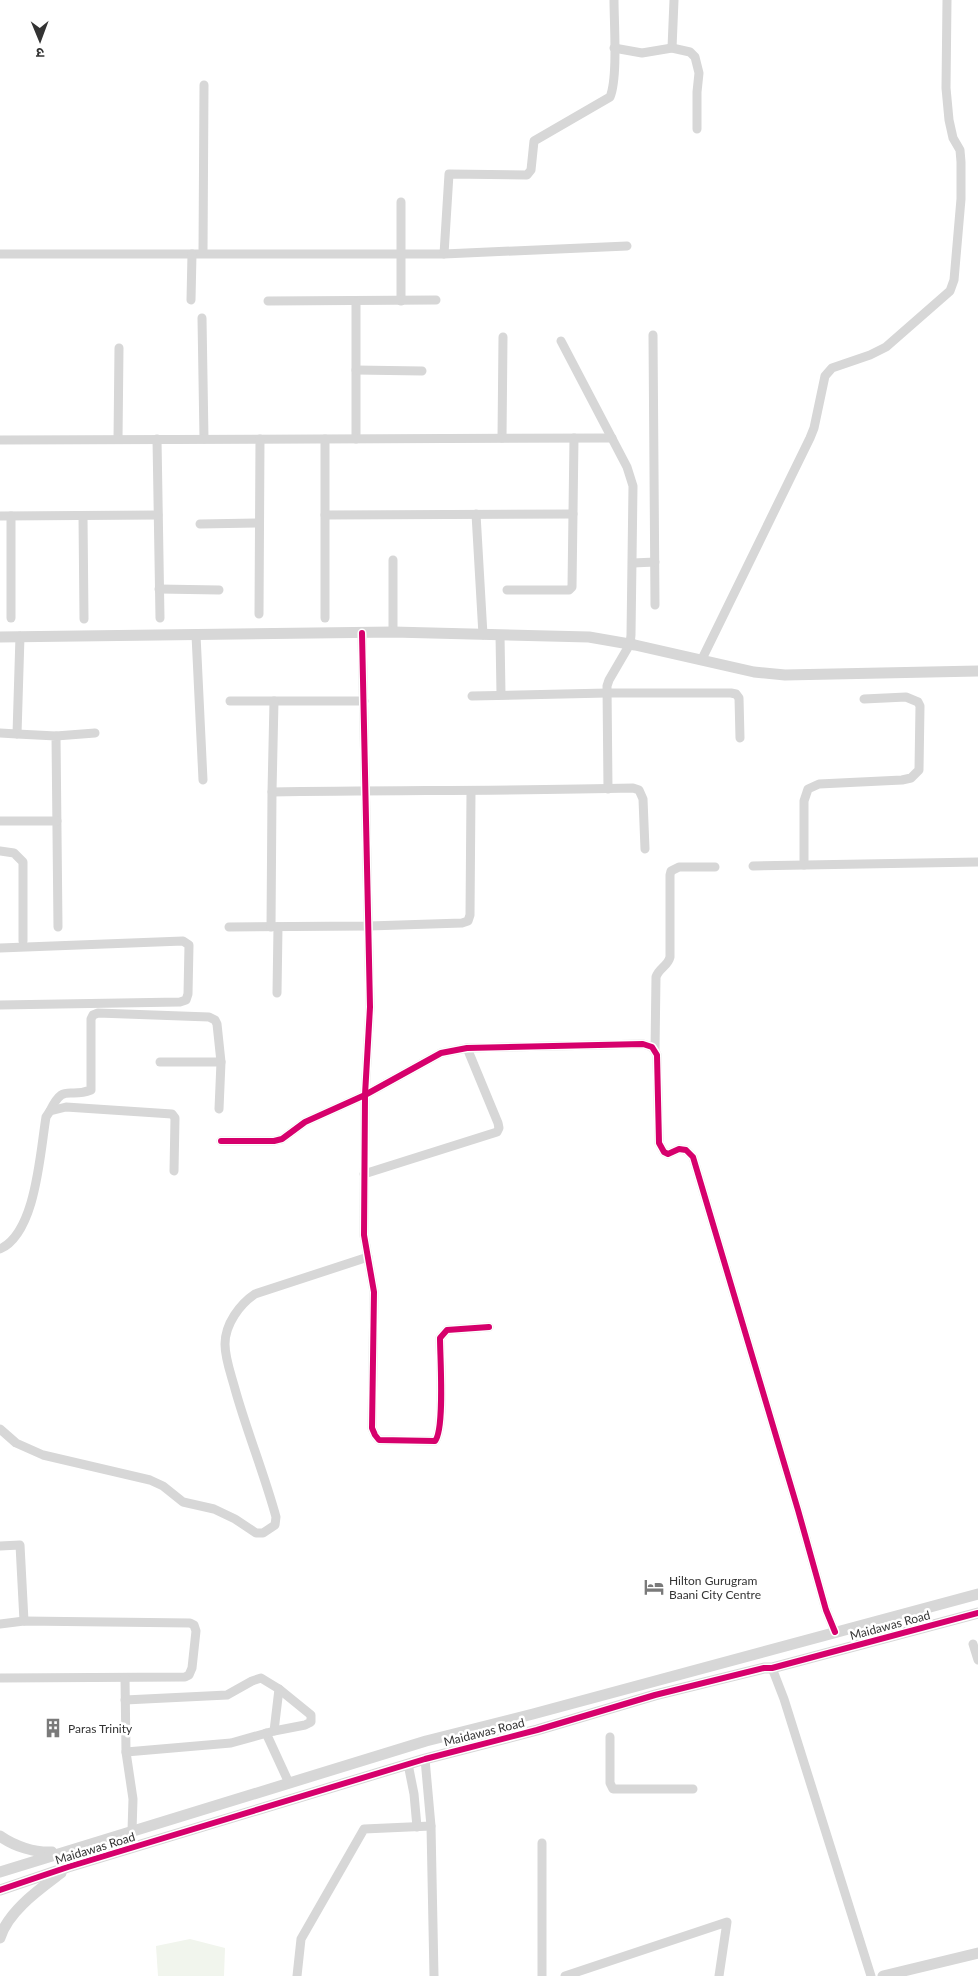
<svg xmlns="http://www.w3.org/2000/svg" width="978" height="1976" font-family="Lato,'Noto Sans Devanagari',sans-serif">
  <style>
    .green { fill: #f1f5ed }
    .lines { fill: none; stroke-linecap: round; stroke-linejoin: round }
    .minor { stroke: #d7d7d7; stroke-width: 9 }
    .tertiary { stroke: #d7d7d7; stroke-width: 11 }
    .cycleway-casing { stroke: #fff; stroke-width: 9 }
    .cycleway { stroke: #d6006c; stroke-width: 6 }
    .labels { text-anchor: middle; dominant-baseline: central; stroke-width: 5; stroke-linejoin: round; paint-order: stroke }
    .poi-label { font-size: 12px; fill: #333; stroke: #fff; text-anchor: start }
    .street-label { font-size: 12px; fill: #333; stroke: #fff }
  </style>
  <rect width="100%" height="100%" fill="#fff"/>
  <polygon class="green" points="190,1939 225,1948 224,1976 158,1976 156,1946"/>
  <g class="lines">
    <g class="minor">
      <polyline points="614,48 642,53 672,48 690,52 695,57 699,73 697,92 697,129"/>
      <polyline points="672,48 674,0"/>
      <polyline points="401,202 401,301"/>
      <polyline points="203,253 204,85"/>
      <polyline points="0,254 444,254 627,246"/>
      <path d="M 444,254 L 449,174 L 527,175 L 531,170 L 534,141 L 610,97 C 618,78 614,23 614,0"/>
      <polyline points="191,300 192,254"/>
      <polyline points="268,301 436,300"/>
      <polyline points="356,302 356,439"/>
      <polyline points="202,318 204,439"/>
      <polyline points="653,335 655,605"/>
      <polyline points="561,341 627,467 633,486 631,635 630,644 609,680 607,686 608,789"/>
      <polyline points="356,370 422,371"/>
      <polyline points="502,438 503,337"/>
      <polyline points="118,439 119,348"/>
      <polyline points="157,439 160,618"/>
      <polyline points="325,439 325,618"/>
      <polyline points="0,440 612,438"/>
      <polyline points="476,514 483,635"/>
      <polyline points="325,515 573,514"/>
      <polyline points="0,516 158,515"/>
      <polyline points="11,516 11,618"/>
      <polyline points="83,516 84,619"/>
      <polyline points="200,524 259,523"/>
      <polyline points="393,560 393,632"/>
      <polyline points="633,563 655,562"/>
      <polyline points="159,589 219,590"/>
      <polyline points="507,590 569,590 572,587 574,438"/>
      <polyline points="259,614 260,439"/>
      <path d="M 362,633 L 370,1007 L 365,1095 L 364,1235 L 374,1292 L 372,1428 L 375,1435 L 379,1440 L 435,1441 C 445,1429 440,1357 440,1338 L 447,1330 L 489,1327"/>
      <polyline points="196,635 203,780"/>
      <polyline points="500,635 501,694"/>
      <polyline points="20,636 17,734 56,736 58,927"/>
      <polyline points="702,659 810,438 814,428 825,376 832,368 870,355 886,347 950,291 954,280 961,199 961,162 960,150 953,138 949,120 946,88 947,0"/>
      <polyline points="472,696 607,693 731,693 736,694 739,698 740,738"/>
      <polyline points="230,701 364,701"/>
      <polyline points="0,733 17,734"/>
      <polyline points="56,736 95,733"/>
      <path d="M 272,792 C 392,790 512,791 633,788 L 639,790 L 643,799 L 645,849"/>
      <polyline points="0,821 57,821"/>
      <polyline points="0,851 14,853 23,862 23,941"/>
      <polyline points="804,865 804,801 808,789 819,784 902,780 911,778 919,770 920,706 918,702 906,697 864,699"/>
      <polyline points="753,866 978,862"/>
      <polyline points="229,927 369,926 462,923 468,921 470,915 471,792"/>
      <polyline points="271,927 272,792 274,701"/>
      <polyline points="0,948 183,941 189,945 188,994 186,1000 180,1002 0,1005"/>
      <polyline points="277,993 278,927"/>
      <path d="M 655,1051 L 656,977 C 659,968 668,966 670,957 L 670,875 L 671,871 L 679,867 L 715,867"/>
      <polyline points="160,1062 221,1062"/>
      <path d="M 50,1111 C 64,1082 68,1099 91,1090 L 91,1019 L 93,1015 L 98,1013 L 209,1017 L 215,1020 L 217,1024 L 221,1062 L 219,1109"/>
      <polyline points="221,1141 274,1141 282,1139 305,1122 365,1095 441,1053 467,1048 643,1044 652,1047 657,1055 659,1143 664,1152 668,1154 679,1149 686,1150 693,1157 798,1510 826,1610 835,1632"/>
      <polyline points="364,1174 497,1132 499,1128 498,1123 467,1048"/>
      <path d="M 0,1249 C 36,1233 40,1153 46,1117 L 50,1111 L 66,1107 L 172,1114 L 175,1118 L 174,1171"/>
      <path d="M 0,1429 L 16,1443 L 43,1455 L 150,1480 L 163,1486 L 183,1502 L 214,1509 L 235,1519 L 256,1533 L 263,1533 L 275,1525 L 276,1517 C 264,1473 247,1432 235,1389 C 231,1374 225,1359 225,1344 C 225,1324 240,1304 255,1294 L 368,1257"/>
      <polyline points="0,1546 20,1545 24,1621"/>
      <polyline points="0,1624 24,1621 190,1623 194,1625 196,1631 192,1668 189,1675 185,1677 0,1678"/>
      <polyline points="973,1644 978,1660"/>
      <polyline points="772,1668 784,1699 871,1976"/>
      <polyline points="125,1678 126,1752 133,1799 132,1831"/>
      <polyline points="125,1700 227,1695 252,1681 261,1678 279,1689 311,1715 311,1722 305,1725 274,1731"/>
      <polyline points="266,1733 289,1783"/>
      <polyline points="610,1737 610,1783 613,1789 693,1789"/>
      <polyline points="126,1752 231,1743 274,1731 279,1689"/>
      <polyline points="425,1759 431,1826 434,1976"/>
      <polyline points="408,1764 414,1794 417,1827"/>
      <polyline points="542,1843 542,1976"/>
      <polyline points="297,1976 301,1939 364,1829 431,1826"/>
      <polyline points="565,1976 727,1922 719,1976"/>
    </g>
    <g class="tertiary">
      <polyline points="0,637 393,632 589,637 635,645 754,672 785,675 978,671"/>
      <path d="M 0,1836 C 14,1846 35,1853 52,1852"/>
      <polyline points="0,1872 426,1741 533,1714 978,1594"/>
      <polyline points="0,1890 68,1867 425,1759 537,1730 655,1695 764,1668 772,1668 978,1613"/>
      <path d="M 0,1938 C 8,1911 40,1889 61,1873"/>
      <polyline points="883,1976 978,1953"/>
    </g>
    <defs>
      <g id="cycleway">
        <path d="M 362,633 L 370,1007 L 365,1095 L 364,1235 L 374,1292 L 372,1428 L 375,1435 L 379,1440 L 435,1441 C 445,1429 440,1357 440,1338 L 447,1330 L 489,1327"/>
        <polyline points="221,1141 274,1141 282,1139 305,1122 365,1095 441,1053 467,1048 643,1044 652,1047 657,1055 659,1143 664,1152 668,1154 679,1149 686,1150 693,1157 798,1510 826,1610 835,1632"/>
        <polyline points="0,1890 68,1867 425,1759 537,1730 655,1695 764,1668 772,1668 978,1613"/>
      </g>
    </defs>
    <use href="#cycleway" class="cycleway-casing"/>
    <use href="#cycleway" class="cycleway"/>
  </g>
  <defs>
    <symbol id="hotel-bare" viewBox="-9 -9 18 18"><path d="M-6-4.5h1.5V1H6V5H4.5V3h-9V5H-6ZM-4 0a1.8 1.8 0 1 1 3.6 0ZM.5 0V-2.5h3Q6-2.5 6 0Z" fill="#7a7a7a" stroke="#fff" stroke-width="2.5" paint-order="stroke"/></symbol>
    <symbol id="building-bare" viewBox="-9 -9 18 18"><path d="M-4-6H4V6H1V3H-1V6H-4ZM-2.5-4.3h1.7v1.8h-1.7ZM.8-4.3h1.7v1.8H.8ZM-2.5-1h1.7V.8h-1.7ZM.8-1h1.7V.8H.8Z" fill="#7a7a7a" stroke="#fff" stroke-width="2.5" paint-order="stroke"/></symbol>
  </defs>
  <g fill-rule="evenodd">
    <use href="#hotel-bare" x="640" y="1573" width="28" height="28"/>
    <use href="#building-bare" x="39" y="1714" width="28" height="28"/>
  </g>
  <g class="labels">
    <g class="poi-label">
      <text x="669" y="1580">Hilton Gurugram<tspan x="669" dy="14">Baani City Centre</tspan></text>
      <text x="68" y="1728">Paras Trinity</text>
    </g>
    <g class="street-label">
      <text transform="translate(890 1625) rotate(-15)">Maidawas Road</text>
      <text transform="translate(484 1732) rotate(-14)">Maidawas Road</text>
      <text transform="translate(95 1848) rotate(-17)">Maidawas Road</text>
    </g>
  </g>
  <g transform="translate(40 40) rotate(179)" stroke="#ffffff" stroke-width="4" paint-order="stroke">
  <path d="M0-4L9 19L0 12L-9 19Z" fill="#333333"/>
  <text y="-8" font-size="14" font-weight="bold" text-anchor="middle" fill="#333333">उ</text>
  </g>
</svg>
